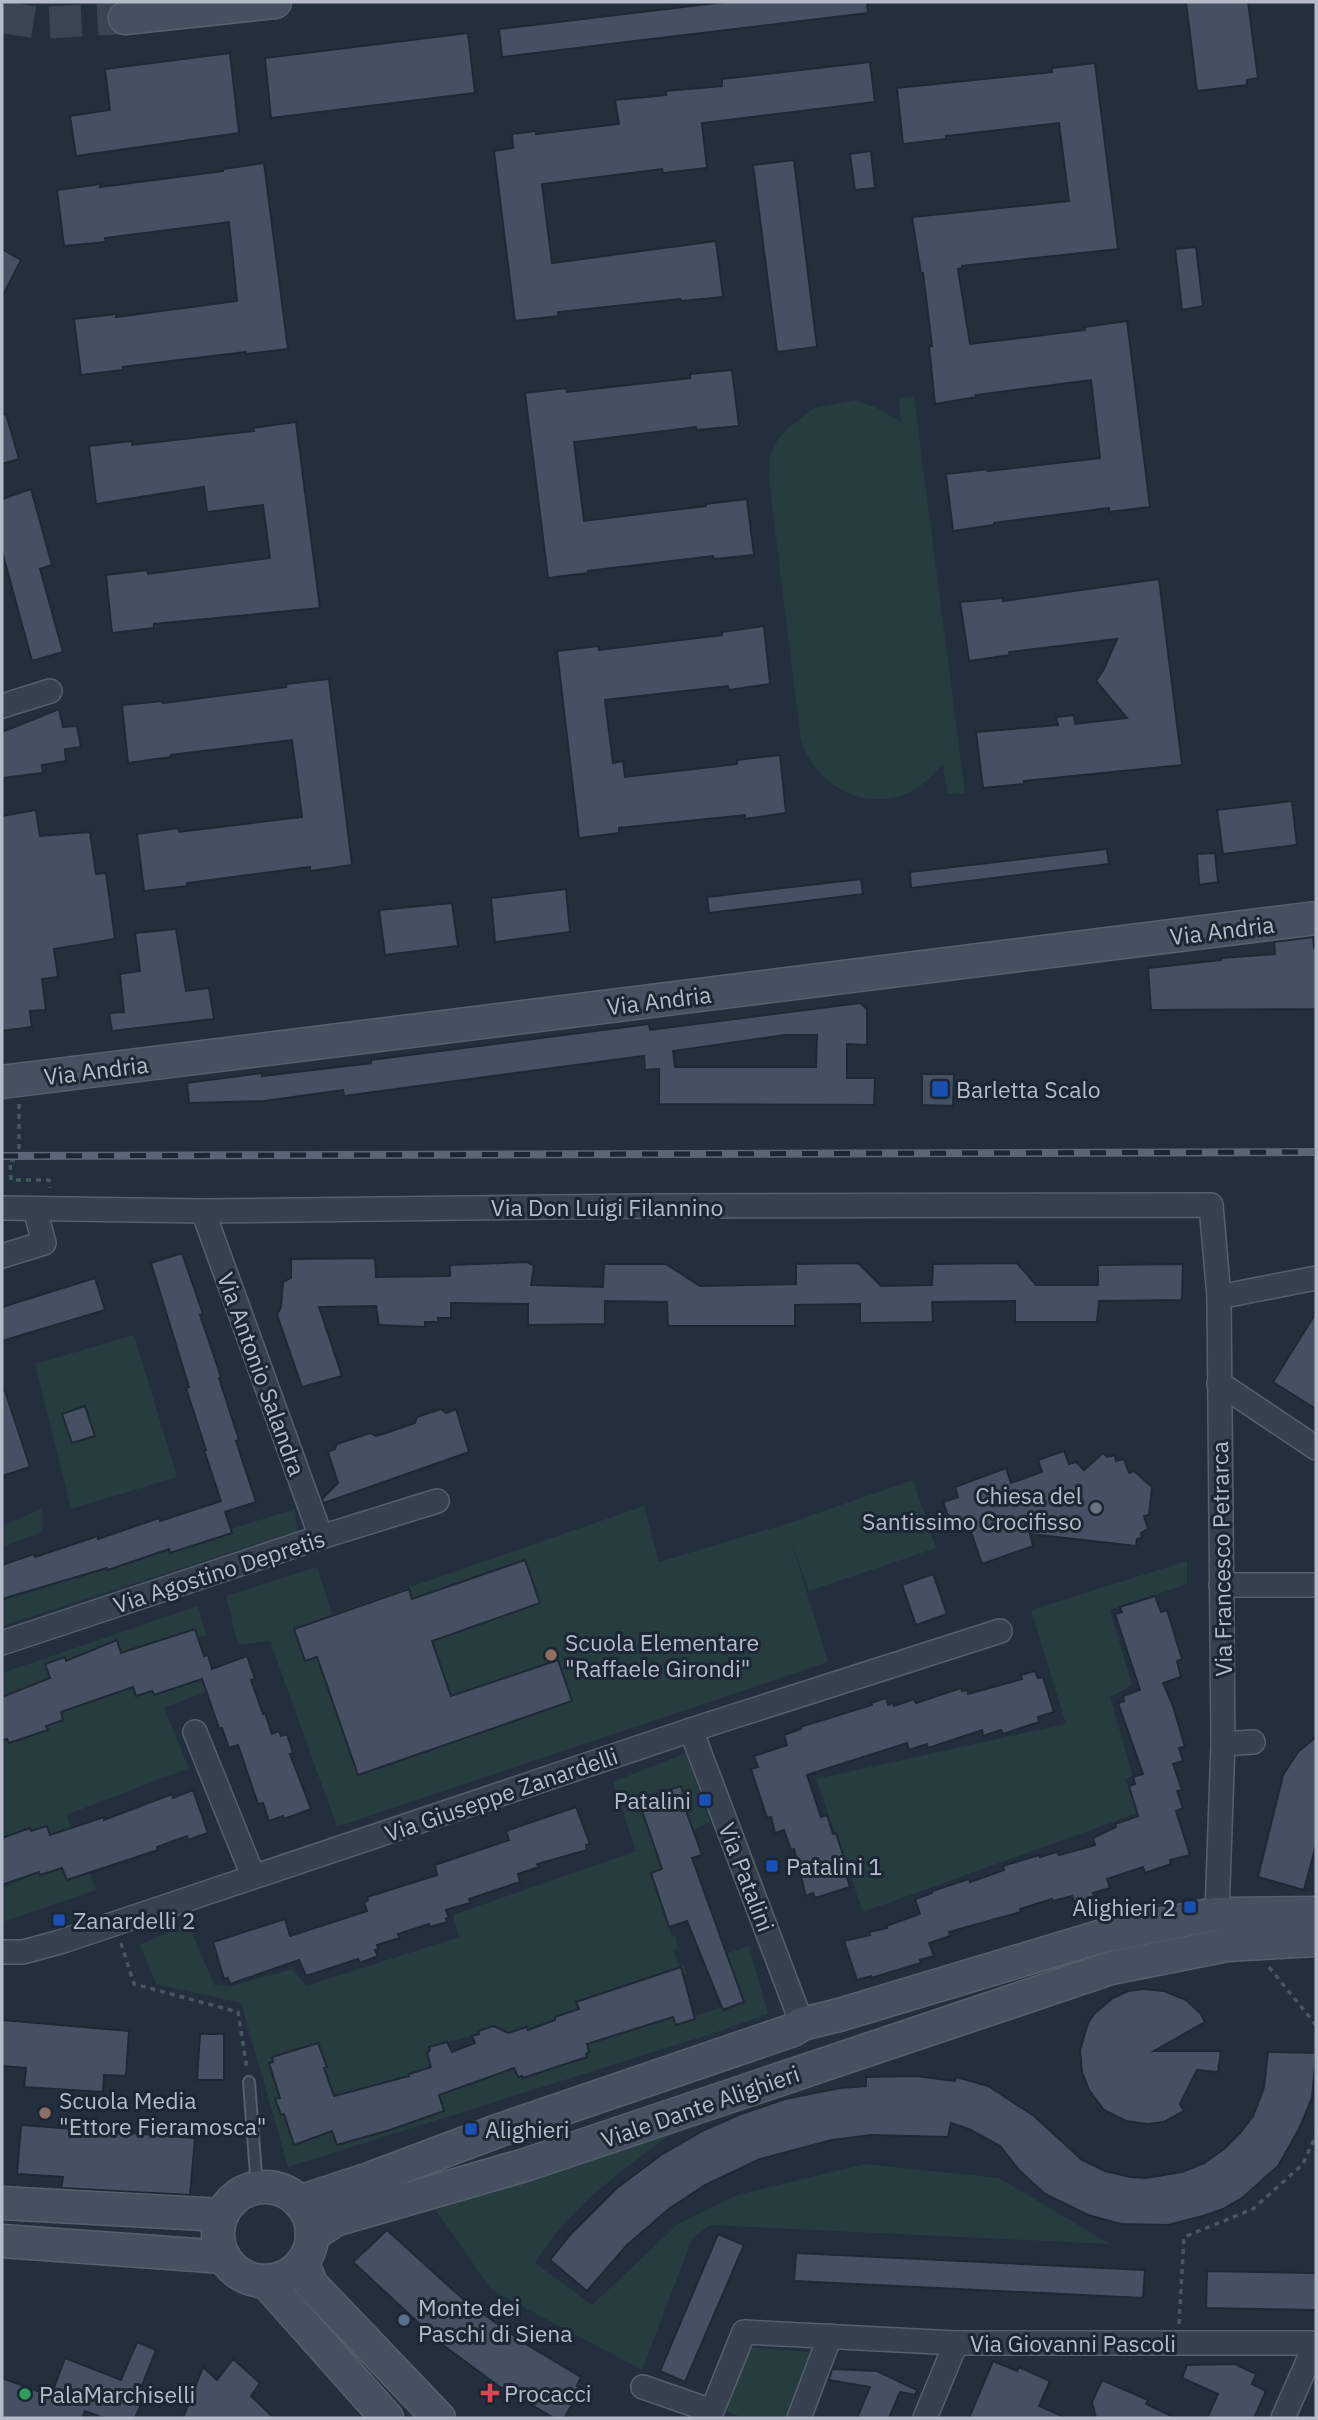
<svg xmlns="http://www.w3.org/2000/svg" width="1318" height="2420" font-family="'IBM Plex Sans',sans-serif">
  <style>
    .green { fill: #263c3f; fill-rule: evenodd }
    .building { fill: #455162; stroke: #1f2835; stroke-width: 2; fill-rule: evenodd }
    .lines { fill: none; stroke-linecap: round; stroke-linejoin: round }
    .secondary-tunnel { stroke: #3a4453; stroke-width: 32; stroke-dasharray: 32 16; stroke-linecap: butt }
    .lane-casing { stroke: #565f6c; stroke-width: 14 }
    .street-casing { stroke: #565f6c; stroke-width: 26 }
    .secondary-casing { stroke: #565f6c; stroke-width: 35 }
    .path { stroke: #44595c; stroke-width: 3.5; stroke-dasharray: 5 5; stroke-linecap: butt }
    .lane { stroke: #38414e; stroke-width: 10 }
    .street { stroke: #38414e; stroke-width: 23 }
    .secondary { stroke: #465061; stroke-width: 32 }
    .rail-casing { stroke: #5a6575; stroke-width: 8 }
    .rail { stroke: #1d2633; stroke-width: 5; stroke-dasharray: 16; stroke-linecap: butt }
    .transit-dot { fill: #1a4fb4; stroke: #1d2633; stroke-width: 2.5 }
    .worship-dot { fill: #6b7280; stroke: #1d2633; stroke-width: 2.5 }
    .education-dot { fill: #8d6e63; stroke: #1d2633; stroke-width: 2.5 }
    .service-dot { fill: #5c6f8a; stroke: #1d2633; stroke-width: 2.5 }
    .health-dot { fill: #e0444e; stroke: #1d2633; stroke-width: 2.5 }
    .leisure-dot { fill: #2e9e5b; stroke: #1d2633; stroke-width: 2.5 }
    .labels { text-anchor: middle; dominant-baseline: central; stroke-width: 6; stroke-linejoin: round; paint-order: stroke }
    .street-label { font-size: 23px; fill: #b4bcc9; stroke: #1d2633 }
    .poi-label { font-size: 23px; fill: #b4bcc9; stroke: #1d2633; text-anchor: start }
  </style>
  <rect width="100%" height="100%" fill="#242f3e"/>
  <g class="green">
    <path d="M 914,397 L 965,793 L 947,794 L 943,764 C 932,775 921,789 905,794 C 860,811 816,784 801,741 L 769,481 L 770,456 L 777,441 L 788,428 L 814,408 L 855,400 L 877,408 L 901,422 L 899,398 Z"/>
    <polygon points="134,1335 177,1477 71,1509 35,1364"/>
    <path d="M 913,1480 L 936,1548 L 809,1591 L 791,1540 L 828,1662 L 337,1827 L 270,1641 L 238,1645 L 226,1596 L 317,1567 L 332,1614 L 644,1506 L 659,1562 L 786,1524 ZM 525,1560 L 540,1603 L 432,1641 L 451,1696 L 557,1660 L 572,1701 L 358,1775 L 317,1657 L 305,1661 L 295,1628 L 408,1589 L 412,1599 L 468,1579 L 473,1594 L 496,1570 Z"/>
    <polygon points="43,1508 42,1532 2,1547 2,1526"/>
    <polygon points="295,1509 297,1531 2,1626 2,1601"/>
    <polygon points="1187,1561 1187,1584 1110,1610 1132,1685 1110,1697 1133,1777 1125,1779 1138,1813 863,1912 816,1779 1066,1724 1031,1610"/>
    <polygon points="198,1606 206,1635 198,1638 195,1629 123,1657 116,1641 67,1660 65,1657 51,1681 40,1685 38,1682 2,1697 2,1673"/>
    <path d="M 203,1671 L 210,1690 L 164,1708 L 189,1768 L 66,1815 L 72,1832 L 52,1839 L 47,1826 L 31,1831 L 30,1828 L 14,1833 L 15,1837 L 7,1840 L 6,1835 L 2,1837 L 2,1741 L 7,1739 L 9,1743 L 47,1730 L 46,1726 L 63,1720 L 59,1707 C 85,1701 109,1697 132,1683 L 136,1696 L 152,1691 L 154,1695 L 172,1689 Z"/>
    <path d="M 686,1753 L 710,1822 L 693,1830 L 684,1805 L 687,1804 L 681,1787 L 662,1869 L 652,1873 L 672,1937 L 675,1936 L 678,1948 L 673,1950 L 679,1966 L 684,1965 L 687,1974 L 577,2003 L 581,2015 L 573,2017 L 571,2011 L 555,2017 L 555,2020 L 535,2027 L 529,2034 L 526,2027 L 509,2033 L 504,2040 L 501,2029 L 495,2025 L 479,2030 L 479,2034 L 430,2047 L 427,2054 L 432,2072 L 426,2068 L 409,2074 L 410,2077 L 361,2089 L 333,2099 L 316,2044 L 272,2057 L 273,2062 L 269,2063 L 280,2087 L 277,2089 L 280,2098 L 275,2100 L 280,2114 L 284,2114 L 294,2144 L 324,2134 L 331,2128 L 337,2144 L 376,2129 L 378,2134 L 394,2129 L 437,2089 C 447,2093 453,2090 463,2087 L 462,2084 L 507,2070 L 512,2063 L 515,2072 L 523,2078 L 589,2051 L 585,2039 C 604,2046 652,2019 672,2011 L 676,2025 L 695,2019 L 694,2016 L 722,2007 L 724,2010 L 744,2002 L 726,1954 L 749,1946 L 768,2014 L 711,2034 L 288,2167 L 241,2003 L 156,1984 L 140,1945 L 188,1923 L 214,1985 L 231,1986 L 292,1969 L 306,1986 L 459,1937 L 453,1915 L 636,1851 L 613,1782 Z"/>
    <polygon points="60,1863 67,1880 86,1874 89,1870 96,1890 2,1922 2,1888 9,1885 9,1882 39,1872 40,1875 51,1872"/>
    <path d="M 686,2124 C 628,2166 574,2201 535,2263 L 592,2305 L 678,2224 L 737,2195 L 865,2164 L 999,2178 L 1110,2244 L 710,2225 L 692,2239 L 642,2370 L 492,2290 L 434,2208 Z"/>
    <polygon points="745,2347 813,2352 788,2418 744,2418 722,2409"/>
  </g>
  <g class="building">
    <polygon points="725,2 867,2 868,13 502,57 499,29"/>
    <polygon points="1186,2 1248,2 1258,78 1247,80 1247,85 1197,91"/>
    <polygon points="468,33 475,93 271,118 265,58"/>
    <polygon points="230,53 239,133 76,156 70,116 110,110 105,69"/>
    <polygon points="870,62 875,102 702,123 707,168 663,173 662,169 542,184 552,263 716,241 723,297 681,301 680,299 558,312 559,316 515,321 494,151 513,148 512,134 536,131 536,134 619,124 615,100 666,95 666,91 722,86 722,79"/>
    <polygon points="1095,63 1118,249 962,266 962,268 958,269 970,344 1085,330 1084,327 1127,321 1150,507 1109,512 1109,508 994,523 994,525 953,531 946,474 989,469 988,471 1100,458 1091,380 976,395 977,397 935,404 929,346 932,346 923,273 921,274 912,217 1069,201 1059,123 946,136 947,139 903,144 897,88 1052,72 1052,68"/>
    <polygon points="871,151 875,188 855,190 850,154"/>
    <polygon points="794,160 817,347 777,352 753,165"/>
    <polygon points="264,163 288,349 246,354 246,352 123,367 123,370 81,375 74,319 116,314 116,317 237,301 229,222 105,238 106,242 64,246 57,190 101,184 100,187 223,171 223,169"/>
    <polygon points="1196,247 1203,306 1182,310 1175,249"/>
    <polygon points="2,249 21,260 2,297"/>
    <polygon points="732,370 739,426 697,430 696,427 574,442 584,521 706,506 706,504 747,499 754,555 714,559 713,556 588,571 588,573 548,578 525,393 566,388 567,392 690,378 690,374"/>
    <polygon points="6,414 19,459 2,464 2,415"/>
    <polygon points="296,422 320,608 154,624 154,628 112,633 106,575 147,570 148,574 270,558 263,505 207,512 204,487 96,504 89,446 132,441 132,445 254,431 253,428"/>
    <polygon points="31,489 52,565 40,569 63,652 32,661 2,551 2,499"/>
    <polygon points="1159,579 1182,765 1024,781 1024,784 983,788 976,732 1058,725 1056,717 1074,715 1075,724 1127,718 1096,681 1104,669 1117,639 1009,652 1010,655 969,661 960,602 1003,598 1003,601"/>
    <polygon points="764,626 770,684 729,690 728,686 605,700 613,763 623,761 625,777 737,764 737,760 780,755 786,813 745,819 745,815 619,828 619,833 579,838 557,651 598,646 599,650 722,635 722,632"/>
    <polygon points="329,679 352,865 310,871 310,867 187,883 188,886 144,891 137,834 178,828 179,832 302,817 292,740 171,755 171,757 128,763 122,705 163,701 163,703 286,687 286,684"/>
    <polygon points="59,709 63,727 77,726 81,747 65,749 66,761 42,765 43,773 2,778 2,732"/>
    <polygon points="1292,801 1297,845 1223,854 1217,810"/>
    <polygon points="36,810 40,836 90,832 96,874 106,873 115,939 54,949 58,977 42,979 46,1010 30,1011 32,1027 2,1031 2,816"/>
    <polygon points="1107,849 1109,864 911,888 910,872"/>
    <polygon points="1215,853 1218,882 1199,885 1197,854"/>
    <polygon points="861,879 863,894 709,913 707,897"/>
    <polygon points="566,889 570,932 495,942 491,898"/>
    <polygon points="452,903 458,946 385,955 379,910"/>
    <polygon points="176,929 186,991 209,988 214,1019 112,1031 109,1013 124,1012 120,974 140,971 135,933"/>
    <polygon points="1313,937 1314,948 1316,947 1316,1009 1151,1010 1148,968 1221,960 1222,958 1275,954 1274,942"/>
    <path d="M 860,1003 L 867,1009 L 867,1045 L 847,1044 L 847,1078 L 875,1078 L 874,1105 L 659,1104 L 659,1069 L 645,1070 L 644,1056 L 344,1096 L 343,1090 L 264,1101 L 189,1103 L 187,1083 L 262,1073 L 262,1076 L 371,1063 L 371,1060 L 649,1024 L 650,1030 ZM 785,1035 L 817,1035 L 816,1067 L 675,1067 L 673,1051 Z"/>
    <polygon points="922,1074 954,1074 953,1106 922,1105"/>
    <polygon points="182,1253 203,1314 200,1315 221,1377 219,1378 239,1440 236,1441 256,1502 225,1512 232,1533 170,1553 169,1549 108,1570 107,1568 2,1599 2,1565 34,1554 35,1557 98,1536 98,1539 159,1518 160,1521 221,1501 204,1450 206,1450 186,1388 189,1387 151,1263"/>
    <polygon points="375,1258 376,1277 450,1276 450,1265 527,1262 534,1266 531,1285 603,1287 604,1264 666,1264 700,1286 796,1284 796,1264 858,1263 881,1286 932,1285 933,1264 1017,1263 1036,1285 1098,1285 1098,1265 1183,1264 1182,1300 1099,1301 1097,1322 1015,1322 1015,1301 932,1302 933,1322 860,1323 860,1304 795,1305 795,1326 668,1326 667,1302 605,1301 605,1324 528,1325 528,1304 451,1303 451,1318 438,1318 438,1322 425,1322 425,1327 379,1325 376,1306 319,1307 342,1376 302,1387 277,1315 281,1307 283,1282 291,1278 291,1259"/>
    <polygon points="95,1278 105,1310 2,1341 2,1307"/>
    <polygon points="1316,1313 1316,1409 1273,1382"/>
    <polygon points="2,1391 5,1391 30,1467 2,1476"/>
    <polygon points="85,1406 95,1436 72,1443 62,1414"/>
    <polygon points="441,1409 446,1413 456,1409 469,1452 324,1503 322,1499 338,1483 328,1452 335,1449 337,1444 370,1433 376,1436 386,1433 415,1423 417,1417"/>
    <polygon points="1064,1451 1069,1464 1076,1462 1084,1470 1103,1453 1107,1457 1115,1455 1116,1461 1124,1459 1129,1473 1134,1471 1152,1487 1149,1515 1144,1516 1148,1529 1141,1533 1142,1538 1137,1539 1136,1546 1030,1534 1033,1546 982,1564 969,1526 959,1529 955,1516 949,1518 943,1502 958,1497 955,1487 1006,1468 1011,1483 1042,1472 1038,1460"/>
    <polygon points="525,1560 540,1603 432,1641 451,1696 558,1660 572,1701 358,1775 317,1657 305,1661 294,1629 409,1589 412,1599"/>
    <polygon points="933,1574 947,1614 916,1625 902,1585"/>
    <polygon points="1155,1596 1161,1612 1167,1610 1182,1659 1177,1661 1181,1677 1163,1683 1173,1706 1185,1747 1179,1748 1183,1761 1173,1764 1182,1790 1177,1791 1183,1808 1176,1811 1190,1855 1170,1860 1171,1864 1145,1873 1143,1867 1107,1879 1110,1888 1093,1893 1094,1897 1075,1903 1072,1896 1053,1901 1052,1899 1020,1909 1021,1912 949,1932 950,1936 929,1943 934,1956 920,1960 921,1963 871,1978 871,1976 857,1980 844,1941 870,1935 869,1932 887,1928 886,1926 920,1914 915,1899 932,1893 932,1891 969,1879 970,1882 1004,1870 1003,1866 1039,1855 1040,1857 1057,1852 1059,1855 1095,1845 1093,1838 1116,1827 1115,1824 1138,1816 1129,1786 1135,1784 1133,1777 1143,1774 1118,1703 1124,1701 1123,1696 1140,1690 1115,1614 1122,1612 1120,1607"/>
    <polygon points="195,1629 204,1656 208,1655 212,1669 247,1656 255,1679 251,1680 263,1714 265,1713 272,1734 279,1731 281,1736 287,1734 293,1753 290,1754 311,1809 284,1819 283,1816 269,1821 263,1803 258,1804 238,1745 229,1748 222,1728 219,1728 202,1679 154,1695 152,1691 136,1696 133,1687 61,1712 63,1720 46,1726 48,1730 9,1743 7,1739 2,1740 2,1697 50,1678 45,1664 65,1657 66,1661 117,1640 121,1653"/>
    <polygon points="1035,1671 1038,1678 1043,1677 1054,1712 1038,1717 1039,1722 1003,1734 1001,1730 983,1736 982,1730 928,1748 927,1744 909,1750 907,1743 807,1775 821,1817 827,1815 833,1834 836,1833 848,1870 845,1871 850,1887 815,1898 813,1893 806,1896 794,1849 791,1850 784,1830 775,1833 771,1817 767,1818 751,1769 758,1767 754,1756 787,1745 784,1735 801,1729 800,1727 872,1705 871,1703 886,1698 888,1705 893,1703 894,1706 914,1699 916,1703 961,1688 962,1691 967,1690 968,1694 1022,1679 1021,1675"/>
    <polygon points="1316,1737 1316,1845 1304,1890 1258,1877 1283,1775 1298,1752"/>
    <polygon points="681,1786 687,1804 684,1805 702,1855 692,1858 744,2002 723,2010 687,1921 669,1927 651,1873 662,1869 639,1802 641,1799"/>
    <polygon points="193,1790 208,1833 188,1840 187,1836 157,1847 158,1850 67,1880 62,1868 40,1875 39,1872 2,1885 2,1838 30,1828 31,1831 47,1826 50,1835 104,1817 104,1820 172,1794 173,1798"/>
    <polygon points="576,1807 590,1844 586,1845 587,1850 537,1864 539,1867 518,1874 520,1882 469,1899 470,1903 446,1910 449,1917 446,1919 447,1922 430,1927 429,1924 398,1934 400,1938 377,1945 378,1949 375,1950 378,1956 360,1963 358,1959 306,1976 299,1960 230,1984 228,1978 224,1979 213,1942 285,1919 290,1936 367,1911 364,1902 368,1900 367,1897 437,1875 435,1865 509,1840 506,1831"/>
    <polygon points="681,1967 695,2019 676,2025 673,2017 587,2044 589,2052 586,2054 587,2057 523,2078 522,2076 518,2077 514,2068 439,2095 444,2111 390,2130 337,2145 332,2131 294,2145 284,2114 281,2115 275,2099 280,2098 269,2063 273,2062 272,2057 318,2043 327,2067 324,2068 334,2096 409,2076 409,2074 431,2067 427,2053 430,2050 429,2047 447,2042 452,2052 475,2043 472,2036 479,2034 478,2031 494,2026 508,2033 526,2027 528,2030 555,2020 555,2017 579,2009 576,2002"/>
    <polygon points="1144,1989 1164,1991 1186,2000 1201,2014 1205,2022 1154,2051 1221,2051 1218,2072 1197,2070 1180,2104 1184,2111 1164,2122 1147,2124 1126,2121 1104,2110 1089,2090 1082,2072 1080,2050 1088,2023 1094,2014 1113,1998 1128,1991"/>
    <polygon points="2,2020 129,2031 126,2076 104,2075 103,2092 24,2087 26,2068 2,2066"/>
    <polygon points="200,2034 224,2034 224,2080 197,2080"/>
    <polygon points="1268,2052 1316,2053 1312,2098 1299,2129 1278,2166 1242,2198 1223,2209 1203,2216 1168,2225 1121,2224 1088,2215 1045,2194 1020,2171 1000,2146 969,2129 951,2123 948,2137 871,2135 832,2140 760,2159 705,2185 670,2208 627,2245 587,2291 550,2260 570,2235 617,2188 661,2155 704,2130 741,2114 785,2099 840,2088 866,2086 866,2077 915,2076 955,2081 956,2077 988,2086 1034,2116 1082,2160 1105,2171 1130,2177 1146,2178 1182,2172 1204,2163 1224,2149 1240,2133 1253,2116 1259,2101 1264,2087"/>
    <polygon points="21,2125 195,2138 190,2195 61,2188 63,2177 17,2174"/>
    <polygon points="387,2230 463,2299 524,2343 581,2377 577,2386 582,2388 564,2418 554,2418 497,2385 439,2342 353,2262"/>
    <polygon points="718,2234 744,2245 685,2382 660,2371"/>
    <polygon points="796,2253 1145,2270 1143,2298 794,2281"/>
    <polygon points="1207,2271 1316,2273 1316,2310 1206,2308"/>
    <polygon points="137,2342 156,2350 141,2388 147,2391 135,2418 104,2418 85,2411 82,2418 2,2418 2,2378 51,2396 65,2358 121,2380"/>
    <polygon points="233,2359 260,2383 251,2396 274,2418 183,2418 203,2367 217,2380"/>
    <polygon points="993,2361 1017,2371 1019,2367 1050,2381 1039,2406 1067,2418 969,2418"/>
    <polygon points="1235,2364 1256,2374 1252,2384 1266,2391 1254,2418 1207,2418 1218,2394 1182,2378 1187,2365"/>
    <polygon points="832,2369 877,2371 917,2390 915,2395 900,2392 889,2418 857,2418 870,2387 829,2380"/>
    <polygon points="1102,2380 1148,2400 1146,2404 1176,2418 1096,2418 1092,2402"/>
  </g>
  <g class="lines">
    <polyline class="secondary-tunnel" points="2,17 40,23 125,18"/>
    <defs>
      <polyline id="lane" points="249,2082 257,2188"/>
      <g id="street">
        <polyline points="2,706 50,691"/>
        <polyline points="2,1208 203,1211 645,1206 1211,1205 1219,1297 1223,1744 1217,1913"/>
        <polyline points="203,1211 321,1537"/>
        <polyline points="2,1256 44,1243 35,1209"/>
        <polyline points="1219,1297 1316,1278"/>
        <polyline points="1219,1383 1316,1448"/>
        <polyline points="1221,1585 1316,1585"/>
        <polyline points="2,1643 321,1537 437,1501"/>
        <polyline points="691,1730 802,2024"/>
        <polyline points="195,1732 253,1876"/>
        <polyline points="1223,1744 1253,1742"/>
        <polyline points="2,1952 23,1952 60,1942 691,1730 1000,1631"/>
        <polyline points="643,2387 712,2411 744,2332 956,2343 1316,2343"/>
        <polyline points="799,2418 830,2336"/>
        <polyline points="925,2418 956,2343"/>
        <polyline points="1283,2418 1316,2343"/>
      </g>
      <g id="secondary">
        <polyline points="125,18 275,2"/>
        <polyline points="2,1082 1316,918"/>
        <polyline points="1220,1914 1316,1913"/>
        <circle cx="265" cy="2234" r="47"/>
        <polyline points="299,2202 372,2178 500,2130 793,2030 802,2024 839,2015 1099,1937 1215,1914"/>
        <polyline points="2,2203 222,2215"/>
        <polyline points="312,2236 335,2220 525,2165 1111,1968 1227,1945 1316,1940"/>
        <polyline points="2,2241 224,2257"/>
        <polyline points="303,2263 311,2284 439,2418"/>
        <polyline points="266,2282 387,2418"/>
      </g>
    </defs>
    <use href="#lane" class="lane-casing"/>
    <use href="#street" class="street-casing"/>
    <use href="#secondary" class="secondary-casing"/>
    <g class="path">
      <polyline points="19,1104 19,1160 10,1160 11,1180 49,1180 50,1188"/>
      <polyline points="121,1943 134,1984 238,2012 247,2069"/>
      <polyline points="1269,1967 1316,2025"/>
      <polyline points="1179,2324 1184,2237 1253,2209 1303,2164 1316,2135"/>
    </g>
    <use href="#lane" class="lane"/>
    <use href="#street" class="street"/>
    <use href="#secondary" class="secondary"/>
    <defs>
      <polyline id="rail" points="2,1156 1316,1152"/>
    </defs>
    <use href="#rail" class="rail-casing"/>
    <use href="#rail" class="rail"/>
  </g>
  <g class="transit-dot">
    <rect x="931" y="1080" width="18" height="18" rx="3.5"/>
    <rect x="698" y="1793" width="14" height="14" rx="3.5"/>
    <rect x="765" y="1859" width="14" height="14" rx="3.5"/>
    <rect x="1183" y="1900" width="14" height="14" rx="3.5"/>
    <rect x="52" y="1913" width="14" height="14" rx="3.5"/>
    <rect x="464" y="2122" width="14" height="14" rx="3.5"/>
  </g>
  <circle class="worship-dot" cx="1096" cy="1508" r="7"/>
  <g class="education-dot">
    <circle cx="551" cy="1655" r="7"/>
    <circle cx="45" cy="2113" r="7"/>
  </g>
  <circle class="service-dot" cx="404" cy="2320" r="7"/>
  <path class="health-dot" d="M486.5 2382.5h7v7h7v7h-7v7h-7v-7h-7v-7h7z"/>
  <circle class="leisure-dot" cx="25" cy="2394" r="7"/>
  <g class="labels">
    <g class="street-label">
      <text transform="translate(1222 930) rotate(-7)">Via Andria</text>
      <text transform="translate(659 1000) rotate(-7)">Via Andria</text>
      <text transform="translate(96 1070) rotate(-7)">Via Andria</text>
      <text x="607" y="1207">Via Don Luigi Filannino</text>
      <text transform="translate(262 1374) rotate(70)">Via Antonio Salandra</text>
      <text transform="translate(1221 1559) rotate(-91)">Via Francesco Petrarca</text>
      <text transform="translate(219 1571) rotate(-18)">Via Agostino Depretis</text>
      <text transform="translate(501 1794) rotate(-19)">Via Giuseppe Zanardelli</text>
      <text transform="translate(747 1877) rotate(69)">Via Patalini</text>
      <text transform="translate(700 2106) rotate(-19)">Viale Dante Alighieri</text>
      <text x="1073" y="2343">Via Giovanni Pascoli</text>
    </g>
    <g class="poi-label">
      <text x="956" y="1089">Barletta Scalo</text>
      <text x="1082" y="1495" text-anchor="end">Chiesa del<tspan x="1082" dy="26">Santissimo Crocifisso</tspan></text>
      <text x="565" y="1642">Scuola Elementare<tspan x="565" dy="26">"Raffaele Girondi"</tspan></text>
      <text x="691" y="1800" text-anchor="end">Patalini</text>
      <text x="786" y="1866">Patalini 1</text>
      <text x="1176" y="1907" text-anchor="end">Alighieri 2</text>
      <text x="73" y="1920">Zanardelli 2</text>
      <text x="59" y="2100">Scuola Media<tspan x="59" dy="26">"Ettore Fieramosca"</tspan></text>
      <text x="485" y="2129">Alighieri</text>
      <text x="418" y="2307">Monte dei<tspan x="418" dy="26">Paschi di Siena</tspan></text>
      <text x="504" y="2393">Procacci</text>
      <text x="39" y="2394">PalaMarchiselli</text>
    </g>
  </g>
  <rect width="1318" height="2420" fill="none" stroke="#b4bcc9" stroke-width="7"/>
</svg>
